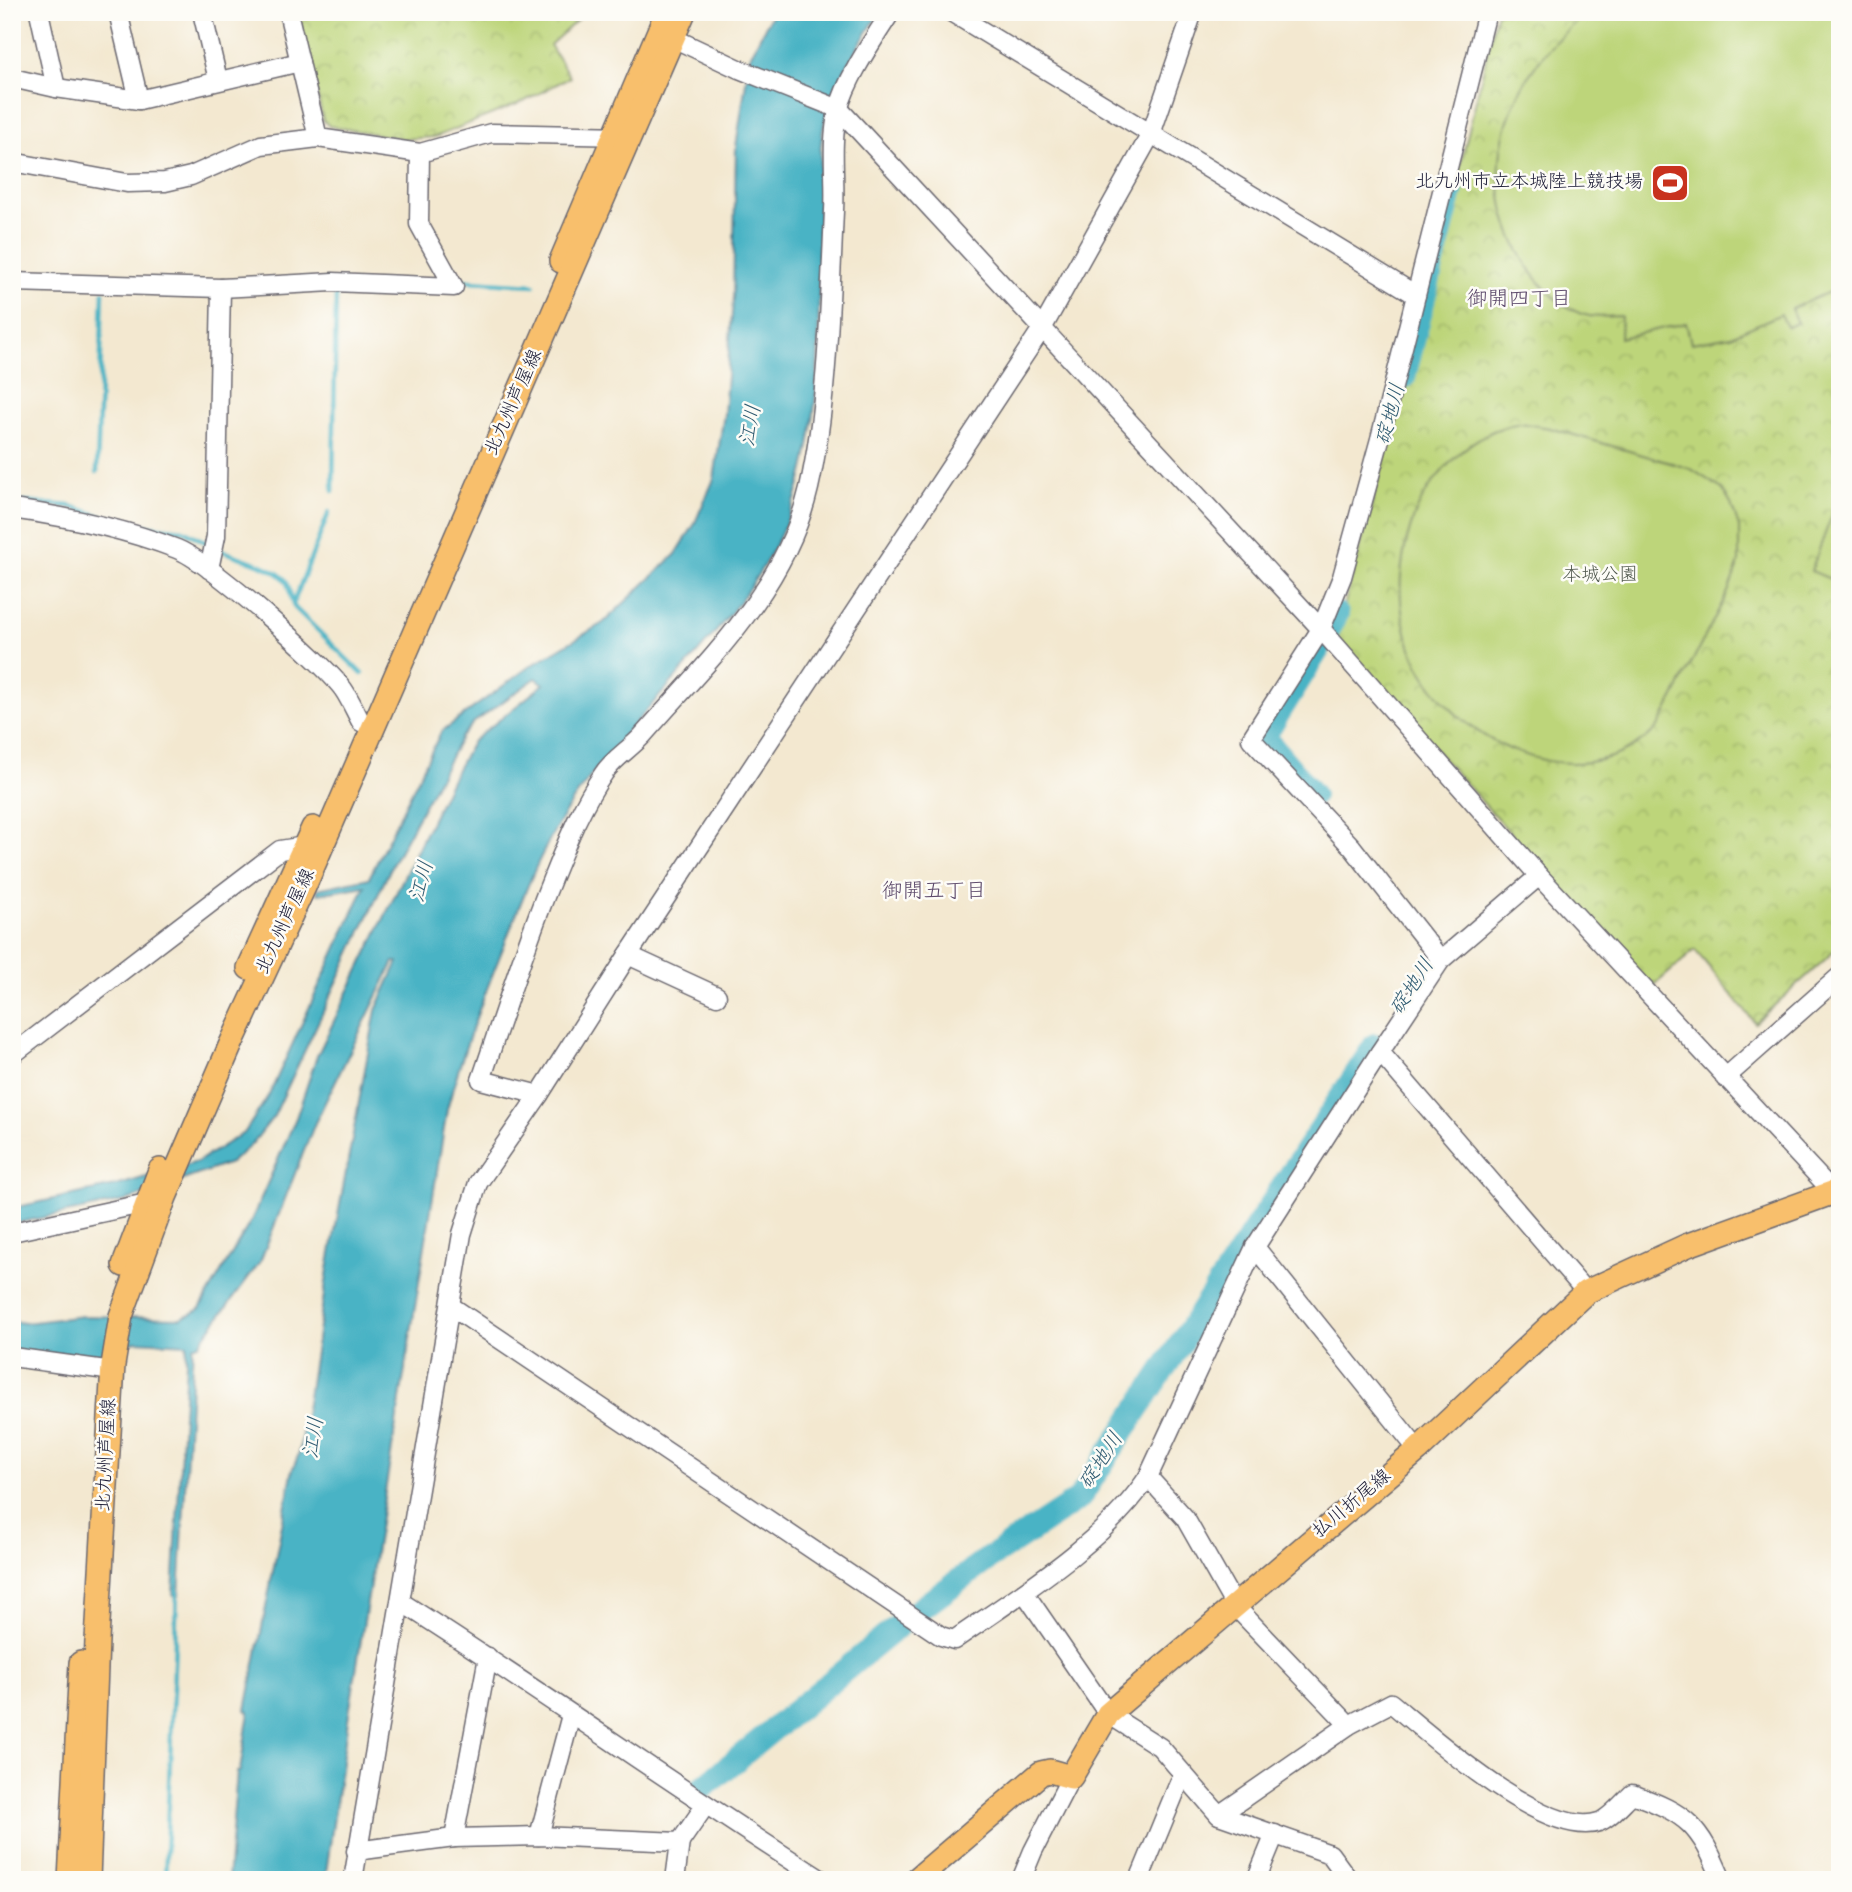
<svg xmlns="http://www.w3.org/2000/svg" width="1852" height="1892" font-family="'Gochi Hand','Klee One',sans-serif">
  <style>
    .park { fill: url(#park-crowns); stroke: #707c5a; stroke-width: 2 }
    .pitch { fill: #bdd57a; stroke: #707c5a; stroke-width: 2 }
    .water { fill: #48b3c5; stroke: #356a80; stroke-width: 2 }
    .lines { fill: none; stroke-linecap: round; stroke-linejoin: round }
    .stream { stroke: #48b3c5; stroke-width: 4.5 }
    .river { stroke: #48b3c5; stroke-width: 24 }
    .minor-casing { stroke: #6b676f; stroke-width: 21 }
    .major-casing { stroke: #6b676f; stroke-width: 26 }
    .minor { stroke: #fff; stroke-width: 18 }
    .major { stroke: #f8bf6c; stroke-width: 23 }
    .labels { text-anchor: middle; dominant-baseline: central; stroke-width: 5; stroke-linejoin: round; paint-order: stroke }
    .poi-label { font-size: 19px; fill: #22223b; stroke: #fdfcf7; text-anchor: end }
    .street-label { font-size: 19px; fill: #22223b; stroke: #fdfcf7 }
    .park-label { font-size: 19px; fill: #50584e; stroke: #fdfcf7 }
    .neighbourhood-label { font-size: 21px; fill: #5e4b6c; stroke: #fdfcf7 }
    .water-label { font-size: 21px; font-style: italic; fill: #315c72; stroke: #fdfcf7 }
  </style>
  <defs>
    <pattern id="park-crowns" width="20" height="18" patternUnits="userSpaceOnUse" patternTransform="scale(1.75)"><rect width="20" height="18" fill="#bdd57a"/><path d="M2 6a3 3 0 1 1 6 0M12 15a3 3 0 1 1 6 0" fill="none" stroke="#a2b76a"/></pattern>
  </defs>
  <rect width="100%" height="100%" fill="#fdfcf7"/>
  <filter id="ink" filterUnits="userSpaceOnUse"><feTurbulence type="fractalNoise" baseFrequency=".0143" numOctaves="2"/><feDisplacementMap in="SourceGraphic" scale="14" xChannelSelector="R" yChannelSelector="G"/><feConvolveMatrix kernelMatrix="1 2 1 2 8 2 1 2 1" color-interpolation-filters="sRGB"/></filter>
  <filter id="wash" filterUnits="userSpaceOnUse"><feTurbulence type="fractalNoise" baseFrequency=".00686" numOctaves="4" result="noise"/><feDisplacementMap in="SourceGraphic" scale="28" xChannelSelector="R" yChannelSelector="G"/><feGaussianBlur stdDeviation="1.57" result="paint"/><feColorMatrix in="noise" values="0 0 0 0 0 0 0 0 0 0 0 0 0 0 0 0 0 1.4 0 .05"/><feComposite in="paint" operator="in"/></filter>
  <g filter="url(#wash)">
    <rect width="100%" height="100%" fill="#f3e8d0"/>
    <g class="park">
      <polygon points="298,12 586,12 550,45 570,77 525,101 435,137 405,139 329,126 323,120"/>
      <polygon points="1497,12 1840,12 1840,946 1755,1023 1695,950 1651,988 1330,634 1344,606 1429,297"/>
    </g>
    <g class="pitch">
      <path d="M 1589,12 L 1840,12 L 1840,287 L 1791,309 L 1797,323 L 1787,327 L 1781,314 L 1731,336 L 1691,343 L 1686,323 L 1620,338 L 1621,316 C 1611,316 1599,318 1589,316 C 1560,310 1536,281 1522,257 C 1472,169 1510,69 1589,12 Z"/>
      <path d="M 1520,423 L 1550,428 L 1691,469 L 1722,489 L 1731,504 L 1739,527 L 1739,562 L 1728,592 L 1659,726 C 1581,808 1445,741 1411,648 C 1399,616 1398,581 1405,548 C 1411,522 1418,502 1434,481 C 1458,451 1481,430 1520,423 Z"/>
      <polygon points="1840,494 1840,583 1811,571"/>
    </g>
    <path class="water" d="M 773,12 L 880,12 C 858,47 835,80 825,120 C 818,149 820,183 819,212 C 817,305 826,408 796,497 C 757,613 655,689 584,785 C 548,832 526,888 505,943 C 483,998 462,1052 447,1110 L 347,1726 L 325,1880 L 228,1880 L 237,1772 L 240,1771 L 249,1712 L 246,1710 L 293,1468 L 299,1454 L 328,1269 L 376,1010 L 398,962 L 394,962 L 315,1123 L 260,1262 L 199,1344 L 193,1346 L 179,1596 L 173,1595 L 187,1344 L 136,1341 L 83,1361 L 12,1351 L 12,1321 L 25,1323 L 83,1316 L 181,1318 L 199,1310 L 252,1219 L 296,1118 L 317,1056 L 452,778 L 473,741 L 544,684 L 536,678 L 473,723 L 461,737 L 394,861 L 274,1116 L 252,1144 L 230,1163 L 125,1201 L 12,1224 L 12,1208 L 119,1185 L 197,1162 L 245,1132 L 270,1093 L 365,886 L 318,894 L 317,889 L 369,878 L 441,732 L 530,666 L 603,623 L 676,554 L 694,525 L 714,479 L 724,414 L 733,301 L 736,147 L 750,56 Z"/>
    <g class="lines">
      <g class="stream">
        <polyline points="455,280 534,285"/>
        <polyline points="97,472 103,292"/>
        <polyline points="333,491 336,291"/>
        <polyline points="24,502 70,506 107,518"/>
        <polyline points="119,522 183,530 211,545"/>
        <path d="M 219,549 C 234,557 278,567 286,581 C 291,589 289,599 295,608 L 362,674"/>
        <polyline points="293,604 329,512"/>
        <polyline points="165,1880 177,1593"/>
      </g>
      <g class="river">
        <polyline points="1404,377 1452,188"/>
        <polyline points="1313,795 1264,737 1322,643 1337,614"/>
        <polyline points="701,1789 908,1618 988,1559 1079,1499 1375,1045"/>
      </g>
    </g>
  </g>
  <g filter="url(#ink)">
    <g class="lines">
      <defs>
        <g id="minor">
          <polyline points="39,12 56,88"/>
          <polyline points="118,12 139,100"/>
          <polyline points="202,12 218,80"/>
          <polyline points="288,12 318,138"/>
          <polyline points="951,12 1416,295"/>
          <polyline points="673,38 739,69 839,109 1321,629 1539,876 1833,1192"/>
          <polyline points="12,78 56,88 139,100 300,62"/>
          <polyline points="12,162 127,183 165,182 191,176 261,145 318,138 420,153 491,133 625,136"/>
          <polyline points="12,282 221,288 333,282 454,287 419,224 420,153"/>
          <path d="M 12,509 C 69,517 123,528 177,549 C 208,561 322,661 343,689 C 350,699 355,711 361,722"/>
          <polyline points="209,569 216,536 221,288"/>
          <polyline points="628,955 717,996"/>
          <polyline points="1441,960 1352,847 1251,739 1321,629 1342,577 1380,439 1487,12"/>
          <polyline points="1380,1052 1586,1292"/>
          <polyline points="12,1055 280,850 305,846 313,849"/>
          <polyline points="1725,1078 1840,976"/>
          <path d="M 539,1095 L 481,1080 C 504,1013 525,945 552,879 C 567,842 581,806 604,773 C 613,759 630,749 642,736 C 707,662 786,588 809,488 C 828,404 830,298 834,211 C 836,178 830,145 838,111 C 846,79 873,40 891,12"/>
          <polyline points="12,1232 156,1201"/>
          <polyline points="1255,1247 1418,1450"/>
          <path d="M 452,1307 L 941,1636 L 954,1640 C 1019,1595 1105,1542 1148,1477 L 1255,1247 L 1380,1052 L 1441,960 L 1539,876"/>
          <polyline points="12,1357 113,1371"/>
          <polyline points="1148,1477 1185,1518 1235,1606 1349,1725"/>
          <polyline points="1024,1592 1108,1714 1160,1747 1219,1815 1330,1854 1349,1880"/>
          <path d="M 401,1602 C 543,1692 680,1790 822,1880"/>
          <path d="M 1219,1815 L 1349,1725 L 1391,1703 C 1431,1736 1546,1840 1599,1822 C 1610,1818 1623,1802 1632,1794 C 1688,1814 1699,1825 1722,1880"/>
          <polyline points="539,1836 571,1715"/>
          <polyline points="454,1838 488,1657"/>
          <polyline points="680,1842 705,1806"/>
          <polyline points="356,1851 454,1838 539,1836 680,1842 675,1880"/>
          <polyline points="353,1880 462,1234 478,1183 539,1095 628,955 1043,327 1151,134 1193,12"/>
          <polyline points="1021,1880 1033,1851 1071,1777"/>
          <polyline points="1139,1880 1179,1783 1186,1778"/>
          <polyline points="1256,1880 1275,1834"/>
        </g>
        <g id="major">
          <polyline points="561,261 667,12"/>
          <polyline points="249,968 313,828"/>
          <polyline points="124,1265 160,1170"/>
          <polyline points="70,1880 81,1663"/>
          <polyline points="88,1880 97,1640 113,1365 121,1316 165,1197 231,1044 304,887 684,12"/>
          <polyline points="916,1880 1041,1773 1050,1771 1071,1777 1108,1714 1418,1450 1586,1292 1688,1245 1840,1190"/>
        </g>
      </defs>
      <use href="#minor" class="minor-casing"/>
      <use href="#major" class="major-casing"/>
      <use href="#minor" class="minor"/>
      <use href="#major" class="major"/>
    </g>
  </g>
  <defs>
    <symbol id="stadium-square" viewBox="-11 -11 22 22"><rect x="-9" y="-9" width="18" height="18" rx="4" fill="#c8321e" stroke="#fdfcf7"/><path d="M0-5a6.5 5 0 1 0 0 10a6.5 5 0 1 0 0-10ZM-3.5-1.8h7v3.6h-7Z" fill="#fff"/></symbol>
  </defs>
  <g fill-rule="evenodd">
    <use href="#stadium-square" x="1648" y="161" width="44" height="44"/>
  </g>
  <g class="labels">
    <g class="poi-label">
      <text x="1643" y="183">北九州市立本城陸上競技場</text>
    </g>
    <g class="street-label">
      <text transform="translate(515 403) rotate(-66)">北九州芦屋線</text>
      <text transform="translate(287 922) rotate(-65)">北九州芦屋線</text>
      <text transform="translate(108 1455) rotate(-87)">北九州芦屋線</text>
      <text transform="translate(1353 1505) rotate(-40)">払川折尾線</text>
    </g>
    <g class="park-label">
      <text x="1600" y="576">本城公園</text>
    </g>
    <g class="neighbourhood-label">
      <text x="1519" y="301">御開四丁目</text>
      <text x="934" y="893">御開五丁目</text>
    </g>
    <g class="water-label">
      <text transform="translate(1393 415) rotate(-75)">碇地川</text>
      <text transform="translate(753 426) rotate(-80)">江川</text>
      <text transform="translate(424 882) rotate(-75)">江川</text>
      <text transform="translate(1414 988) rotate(-57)">碇地川</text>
      <text transform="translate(316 1438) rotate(-81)">江川</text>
      <text transform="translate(1103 1462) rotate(-57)">碇地川</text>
    </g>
  </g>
  <rect width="1852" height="1892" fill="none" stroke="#fdfcf7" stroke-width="42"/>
</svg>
